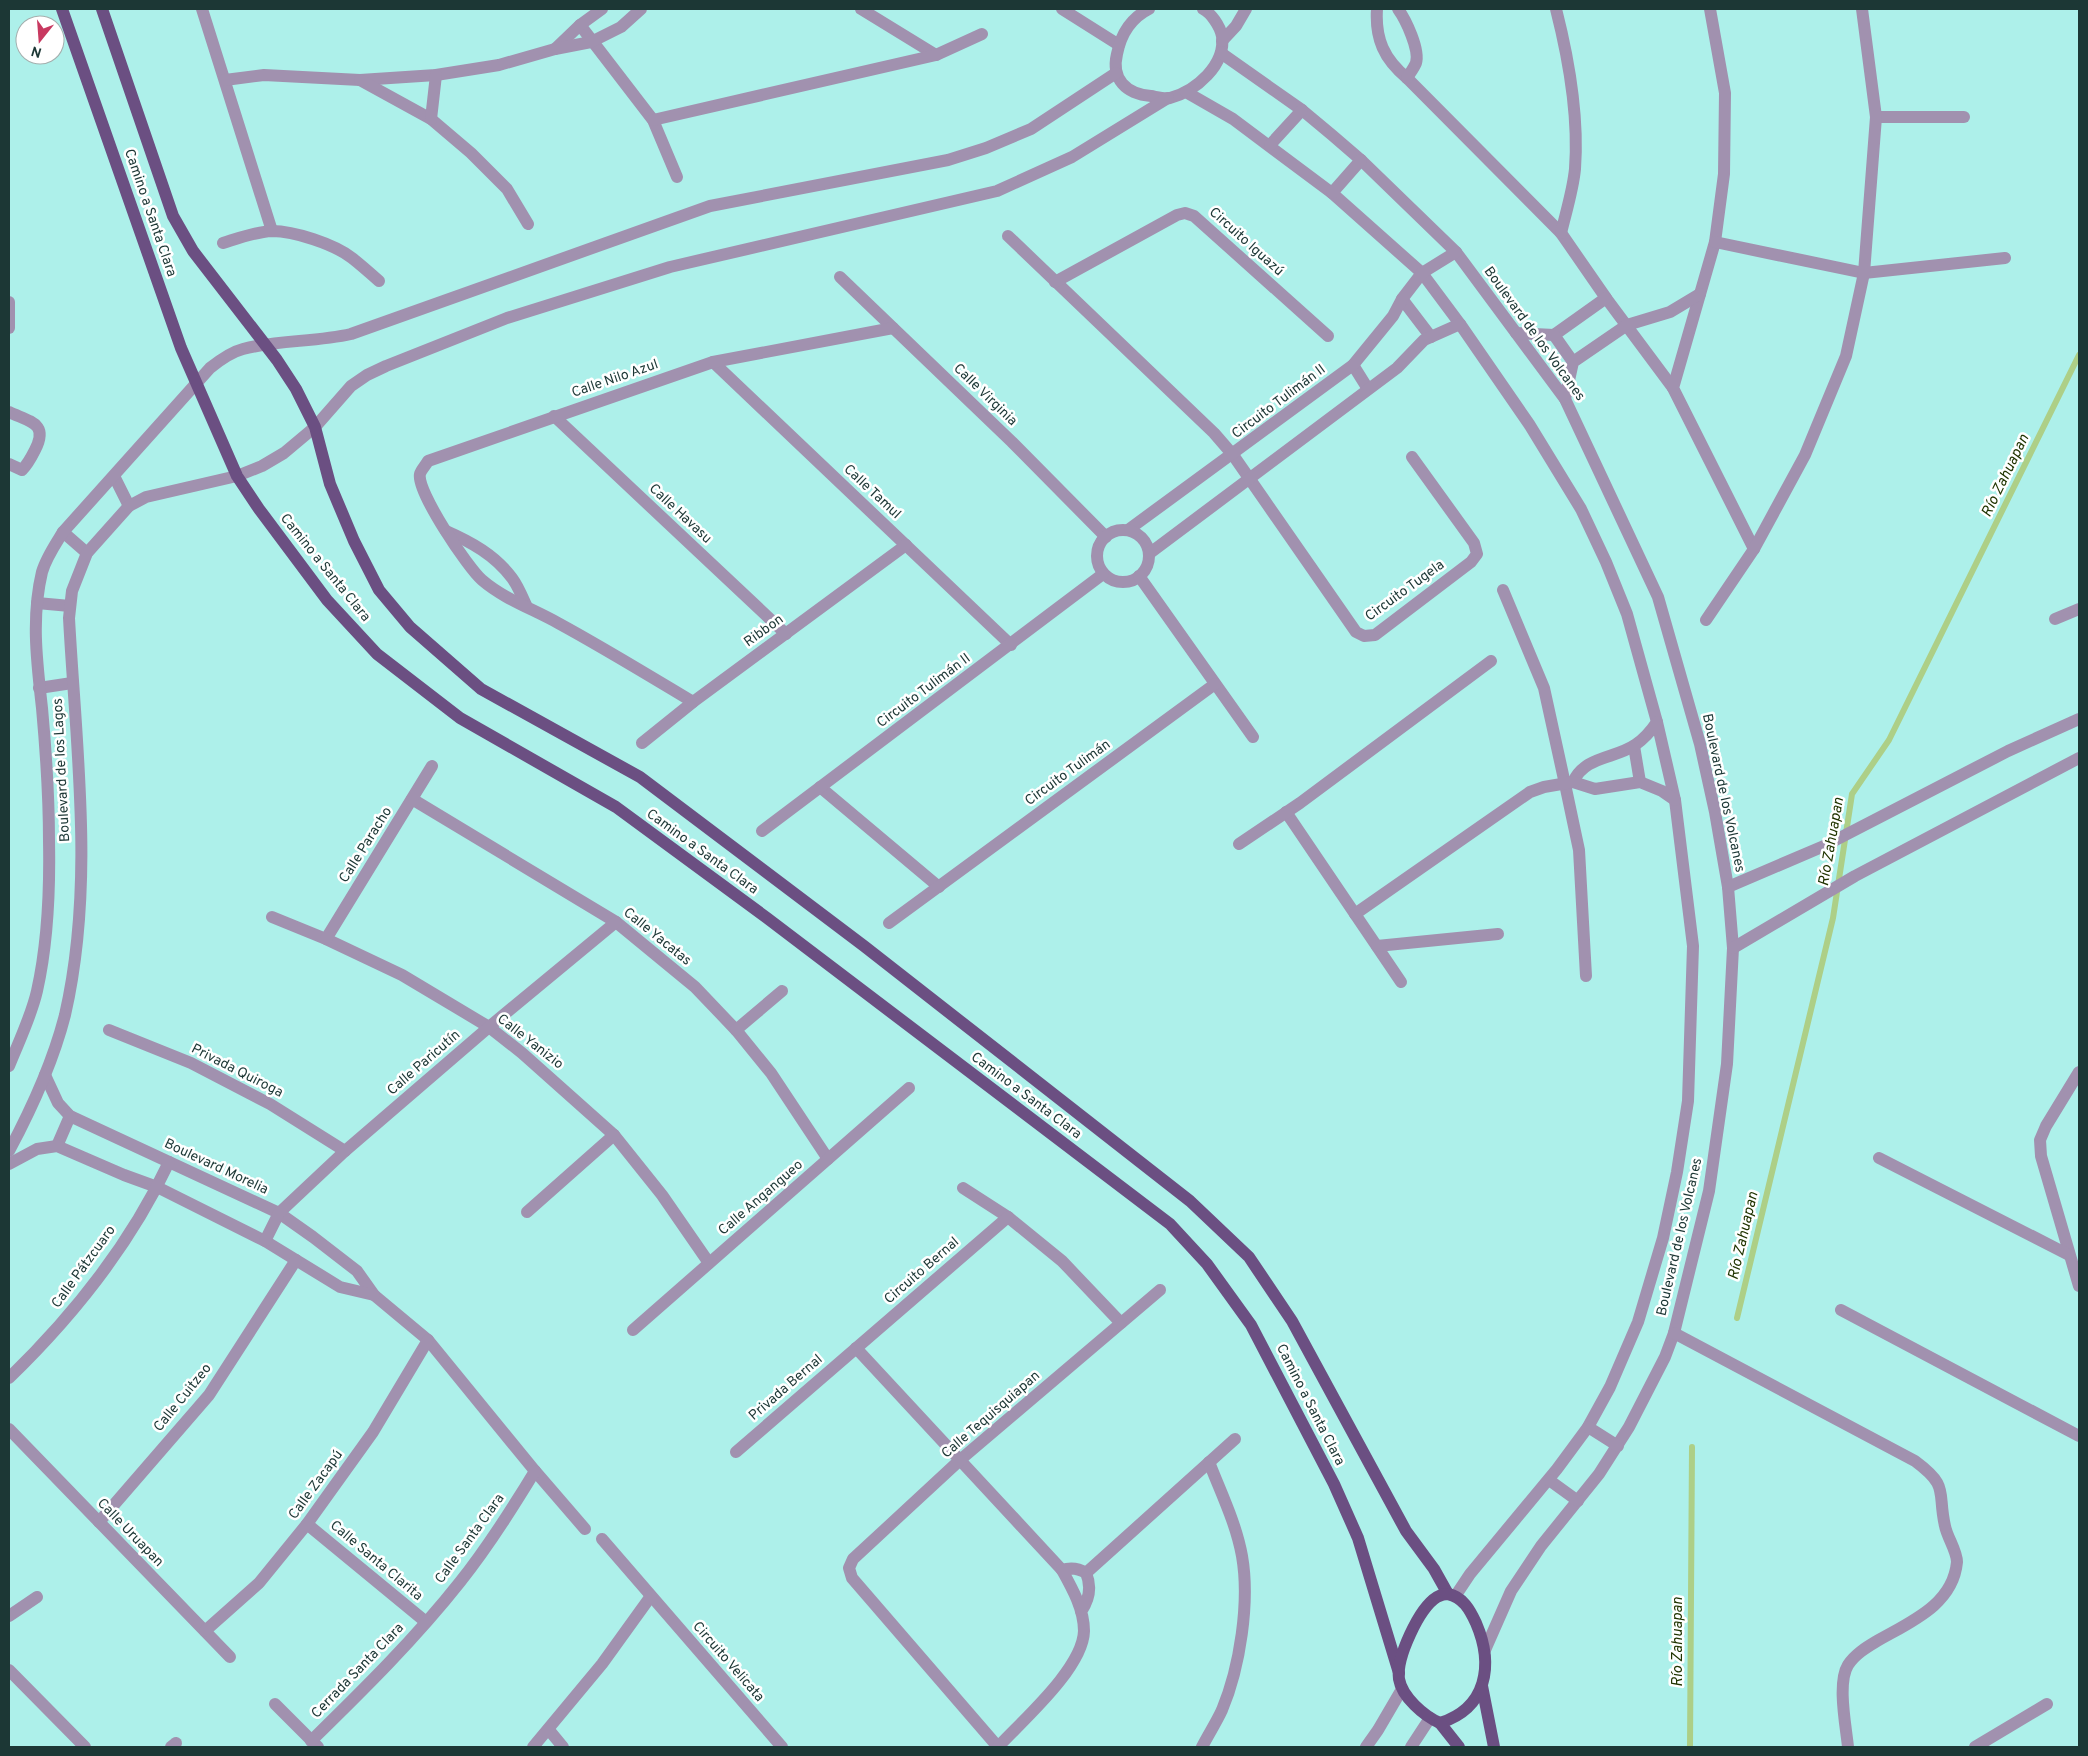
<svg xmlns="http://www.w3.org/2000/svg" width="2088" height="1756" font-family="Overpass,sans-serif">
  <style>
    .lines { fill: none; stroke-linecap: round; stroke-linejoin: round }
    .stream { stroke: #adcf87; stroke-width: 6 }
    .minor { stroke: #a191af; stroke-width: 12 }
    .major { stroke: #6b4f82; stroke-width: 12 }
    .labels { text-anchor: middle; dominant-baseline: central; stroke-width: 5; stroke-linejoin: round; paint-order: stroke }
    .street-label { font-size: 14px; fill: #1c3735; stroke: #fff }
    .water-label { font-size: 15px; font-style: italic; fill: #203400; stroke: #fff }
  </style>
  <rect width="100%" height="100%" fill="#adf0ea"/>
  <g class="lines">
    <g class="stream">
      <polyline points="1737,1318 1833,918 1852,794 1889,740 2079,355"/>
      <polyline points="1690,1747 1692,1447"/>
    </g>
    <g class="minor">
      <polyline points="202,9 272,231"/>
      <polyline points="861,9 936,55"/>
      <polyline points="1062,9 1119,45"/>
      <path d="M 1149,9 C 1131,18 1121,34 1117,54 C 1111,79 1126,94 1151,96 C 1157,97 1164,99 1170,98 C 1196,91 1226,65 1222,36 C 1220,26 1211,13 1203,9"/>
      <path d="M 1377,9 C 1375,39 1384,59 1407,78 L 1561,233 L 1606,298 L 1673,388"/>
      <path d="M 1398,9 C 1406,20 1420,50 1416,63 C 1414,68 1410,73 1407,78"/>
      <path d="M 1556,9 C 1569,60 1579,116 1575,169 C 1573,190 1566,212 1561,233"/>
      <polyline points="1710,9 1725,93 1724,174 1715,242 1673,388 1754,549"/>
      <polyline points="580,25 653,120 677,177"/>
      <polyline points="1222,41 1236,26 1246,9"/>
      <polyline points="555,49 580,25 602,9"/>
      <polyline points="1221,53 1302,110 1332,135 1361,160 1456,252 1565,399 1658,597 1700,744 1715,812 1728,887 1733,948 1727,1064 1709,1191 1674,1333 1665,1357 1629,1427 1599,1474 1541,1546 1511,1591 1485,1650"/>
      <polyline points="225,80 264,75 360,80 436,75 499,65 555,49 591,42 621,27 641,9"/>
      <polyline points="360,80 431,119 471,153 507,189 528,224"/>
      <polyline points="1186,92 1233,119 1332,193 1422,273 1460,324 1529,424 1581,509 1606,562 1627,614 1657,722 1675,800 1693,946 1688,1101 1677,1172 1663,1238 1638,1322 1610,1387 1588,1427 1557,1469 1470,1574 1456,1595"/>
      <polyline points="1876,117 1964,117"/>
      <polyline points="431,119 436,75"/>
      <polyline points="653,120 936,55 982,34"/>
      <polyline points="1270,145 1302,110"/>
      <polyline points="1332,193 1361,160"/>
      <polyline points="1008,236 1214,433 1233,455 1356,632 1364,636 1375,635 1471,562 1477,554 1474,543 1412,457"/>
      <polyline points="1715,242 1864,273 2005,258"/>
      <path d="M 223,243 C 239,238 255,232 272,231 C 294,231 334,244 352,258 C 361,265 370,273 379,281"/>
      <polyline points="840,277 1012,442 1106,537"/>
      <polyline points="1055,282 1177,215 1185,213 1194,216 1328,336"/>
      <polyline points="1402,299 1431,337"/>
      <polyline points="9,302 9,328"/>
      <polyline points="1516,333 1554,335 1606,298"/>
      <polyline points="1554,335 1573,362"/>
      <polyline points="713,362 1011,645"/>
      <polyline points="1353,365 1368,389"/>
      <polyline points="1565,399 1573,362 1627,325 1670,312 1700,294"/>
      <path d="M 9,412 C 30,422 49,423 35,450 C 31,458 28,464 22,470 L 9,464"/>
      <polyline points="554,416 786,634"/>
      <polyline points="114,476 129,506"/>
      <polyline points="1128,530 1353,365 1393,316 1402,299 1422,273 1456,252"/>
      <circle cx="1123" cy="556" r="26"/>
      <path d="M 446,531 C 471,542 495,555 512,578 C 518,586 522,596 526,605"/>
      <polyline points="63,532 87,553"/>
      <polyline points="1150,553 1397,368 1424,340 1460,324"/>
      <polyline points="1139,576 1253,737"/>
      <polyline points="1503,590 1544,688 1565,784 1579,850 1586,976"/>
      <polyline points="37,603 70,606"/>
      <polyline points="2055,619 2079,609"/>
      <polyline points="1706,620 1754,549 1805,455 1846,356 1864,273 1876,117 1862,9"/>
      <polyline points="39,688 72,683"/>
      <path d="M 693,702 C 648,675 604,648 558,623 C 533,609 504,599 482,580 C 468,568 416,491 420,474 C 421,470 426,465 428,461 L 713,362 L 893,328"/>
      <polyline points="642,743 693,702 906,545"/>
      <polyline points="1634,746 1640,782"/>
      <path d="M 1573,782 C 1585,756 1614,759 1635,745 C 1644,739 1651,731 1657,722"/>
      <polyline points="820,787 939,887"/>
      <polyline points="412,799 616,922 695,987 736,1030 771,1073 828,1159"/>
      <polyline points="1286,812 1401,982"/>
      <polyline points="762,831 1103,574"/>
      <polyline points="1239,844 1300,803 1491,661"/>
      <polyline points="1728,887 1824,846 2008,751 2079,719"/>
      <polyline points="1355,914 1530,792 1544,787 1573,782 1595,789 1640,782 1662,791 1675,800"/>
      <polyline points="272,917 326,939 402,975 489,1027 522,1053 614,1135 662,1195 709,1263"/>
      <polyline points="889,923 1215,684"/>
      <polyline points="326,939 432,766"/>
      <polyline points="1377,946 1498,934"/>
      <polyline points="1733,948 1855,876 2079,758"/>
      <polyline points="109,1030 191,1063 270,1104 345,1151"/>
      <polyline points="736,1030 782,991"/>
      <path d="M 9,1066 C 19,1041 31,1017 37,991 C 48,942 50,891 49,841 C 49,796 46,752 42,708 C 37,663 31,618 42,572 C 46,558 55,545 63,532 L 210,368 C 220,360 231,352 243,349 C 277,340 316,342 351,334 L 710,206 L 948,160 L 986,148 L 1031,129 L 1116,73"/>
      <polyline points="2079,1072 2046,1126 2040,1140 2041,1156 2079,1286"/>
      <polyline points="45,1075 58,1103 70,1116 279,1213 313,1237 357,1271 374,1295 428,1340 535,1471 585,1529"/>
      <polyline points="57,1146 70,1116"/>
      <path d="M 9,1151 C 32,1108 53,1062 65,1015 C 95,884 76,749 69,618 L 72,591 L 87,553 L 129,506 L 146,497 L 237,476 L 262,466 L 284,453 L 315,427 L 351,386 L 367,375 L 386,366 L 507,318 L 670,267 L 997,191 L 1072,157 L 1168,98"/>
      <polyline points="1879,1158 2069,1255"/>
      <polyline points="9,1164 37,1149 57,1146 124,1175 157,1187 265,1241 340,1287 374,1295"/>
      <polyline points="963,1188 1008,1217 1062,1261 1121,1323"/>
      <polyline points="527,1212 614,1135"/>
      <polyline points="265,1241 279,1213 345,1151 489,1027 616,922"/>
      <polyline points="1841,1310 2079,1436"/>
      <polyline points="633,1330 909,1088"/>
      <path d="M 1674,1333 L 1915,1461 C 1950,1487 1937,1491 1945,1526 C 1947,1537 1957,1551 1957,1562 C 1953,1605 1910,1622 1877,1641 C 1867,1647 1855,1654 1848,1665 C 1837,1683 1846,1726 1848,1747"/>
      <polyline points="856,1348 1062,1570"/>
      <path d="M 9,1378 C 73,1316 131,1243 169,1162"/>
      <polyline points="1588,1427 1618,1446"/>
      <polyline points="9,1429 230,1657"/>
      <polyline points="736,1452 1008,1217"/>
      <polyline points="1549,1480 1578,1501"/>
      <polyline points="99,1522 209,1395 296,1260"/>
      <polyline points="307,1524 426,1622"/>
      <polyline points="602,1539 782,1747"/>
      <polyline points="1086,1573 1235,1439"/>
      <polyline points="9,1616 37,1597"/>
      <polyline points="205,1631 259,1583 307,1524 373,1432 428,1340"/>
      <polyline points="9,1670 85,1747"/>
      <polyline points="275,1704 318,1747"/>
      <polyline points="549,1730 563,1747"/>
      <path d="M 311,1741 C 363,1690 415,1639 460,1582 C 488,1547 512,1509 535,1471"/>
      <polyline points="171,1747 176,1743"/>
      <polyline points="533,1747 602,1664 651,1596"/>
      <polyline points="998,1747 852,1578 849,1568 853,1559 960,1460 1160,1290"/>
      <path d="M 998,1747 C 1023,1720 1083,1668 1084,1631 C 1084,1609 1072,1588 1062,1570 C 1071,1567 1078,1568 1086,1573 C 1092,1587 1089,1600 1081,1612"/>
      <path d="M 1202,1747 C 1208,1735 1216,1723 1222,1710 C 1240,1667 1250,1602 1242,1556 C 1236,1523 1221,1493 1209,1462"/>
      <polyline points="1366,1747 1378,1730 1402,1689"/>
      <polyline points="1411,1747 1430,1718"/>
      <polyline points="1975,1747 2047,1704"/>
    </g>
    <g class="major">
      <polyline points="62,9 181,348 237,476 259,509 327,600 377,654 460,718 616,807 767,918 1170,1224 1207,1264 1251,1325 1334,1484 1358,1538 1399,1673"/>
      <polyline points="102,9 173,216 193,251 277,360 296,389 315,427 330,484 354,541 379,590 410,627 481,689 640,777 864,946 1190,1201 1249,1257 1292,1321 1406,1531 1434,1569 1448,1594"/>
      <path d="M 1448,1594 C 1463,1597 1470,1610 1476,1623 C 1494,1665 1487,1708 1440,1723 C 1424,1716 1402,1697 1399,1679 C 1396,1658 1419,1608 1437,1597 C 1441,1595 1445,1594 1448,1594 Z"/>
      <polyline points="1482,1686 1494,1747"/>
      <polyline points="1440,1723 1459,1747"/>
    </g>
  </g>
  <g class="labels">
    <g class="street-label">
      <text transform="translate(150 213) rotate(71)">Camino a Santa Clara</text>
      <text transform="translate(1246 242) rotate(42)">Circuito Iguazú</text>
      <text transform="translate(1534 334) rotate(54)">Boulevard de los Volcanes</text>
      <text transform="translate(615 379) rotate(-19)">Calle Nilo Azul</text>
      <text transform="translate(985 395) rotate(44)">Calle Virginia</text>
      <text transform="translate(1279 402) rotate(-37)">Circuito Tulimán II</text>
      <text transform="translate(872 492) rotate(43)">Calle Tamul</text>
      <text transform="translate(680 514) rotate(43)">Calle Havasu</text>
      <text transform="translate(325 568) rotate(51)">Camino a Santa Clara</text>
      <text transform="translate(1405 591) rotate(-36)">Circuito Tugela</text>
      <text transform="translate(764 631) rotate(-36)">Ribbon</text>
      <text transform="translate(924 691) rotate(-37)">Circuito Tulimán II</text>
      <text transform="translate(62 770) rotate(-93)">Boulevard de los Lagos</text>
      <text transform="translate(1068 773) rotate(-36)">Circuito Tulimán</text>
      <text transform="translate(1723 793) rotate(78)">Boulevard de los Volcanes</text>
      <text transform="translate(366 845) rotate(-58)">Calle Paracho</text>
      <text transform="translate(702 852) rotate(36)">Camino a Santa Clara</text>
      <text transform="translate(657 937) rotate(39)">Calle Yacatas</text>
      <text transform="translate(530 1042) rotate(38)">Calle Yanizio</text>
      <text transform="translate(424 1063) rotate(-41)">Calle Paricutín</text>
      <text transform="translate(237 1071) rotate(27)">Privada Quiroga</text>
      <text transform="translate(1026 1096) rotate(37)">Camino a Santa Clara</text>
      <text transform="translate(216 1167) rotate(25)">Boulevard Morelia</text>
      <text transform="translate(761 1198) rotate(-41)">Calle Angangueo</text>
      <text transform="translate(1680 1237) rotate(-77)">Boulevard de los Volcanes</text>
      <text transform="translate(84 1267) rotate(-54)">Calle Pátzcuaro</text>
      <text transform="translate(922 1271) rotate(-41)">Circuito Bernal</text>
      <text transform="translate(786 1388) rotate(-41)">Privada Bernal</text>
      <text transform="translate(183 1398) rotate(-51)">Calle Cuitzeo</text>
      <text transform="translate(1310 1405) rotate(63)">Camino a Santa Clara</text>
      <text transform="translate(991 1415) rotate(-41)">Calle Tequisquiapan</text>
      <text transform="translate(316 1485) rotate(-54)">Calle Zacapú</text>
      <text transform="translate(130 1533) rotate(46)">Calle Uruapan</text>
      <text transform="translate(470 1539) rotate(-54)">Calle Santa Clara</text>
      <text transform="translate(376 1561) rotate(40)">Calle Santa Clarita</text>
      <text transform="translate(728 1662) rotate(49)">Circuito Velicata</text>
      <text transform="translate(358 1671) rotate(-46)">Cerrada Santa Clara</text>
    </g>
    <g class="water-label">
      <text transform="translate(2006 476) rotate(-64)">Río Zahuapan</text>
      <text transform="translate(1832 842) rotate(-80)">Río Zahuapan</text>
      <text transform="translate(1744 1236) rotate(-77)">Río Zahuapan</text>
      <text transform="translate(1678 1642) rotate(-90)">Río Zahuapan</text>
    </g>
  </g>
  <rect width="2088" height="1756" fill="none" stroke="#1c3735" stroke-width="20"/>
  <g transform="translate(40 40) rotate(197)"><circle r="24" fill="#ffffff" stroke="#a4afae"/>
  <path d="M0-4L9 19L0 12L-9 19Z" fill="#c83960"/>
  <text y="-8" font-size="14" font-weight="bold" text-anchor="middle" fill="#1c3735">N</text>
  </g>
</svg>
